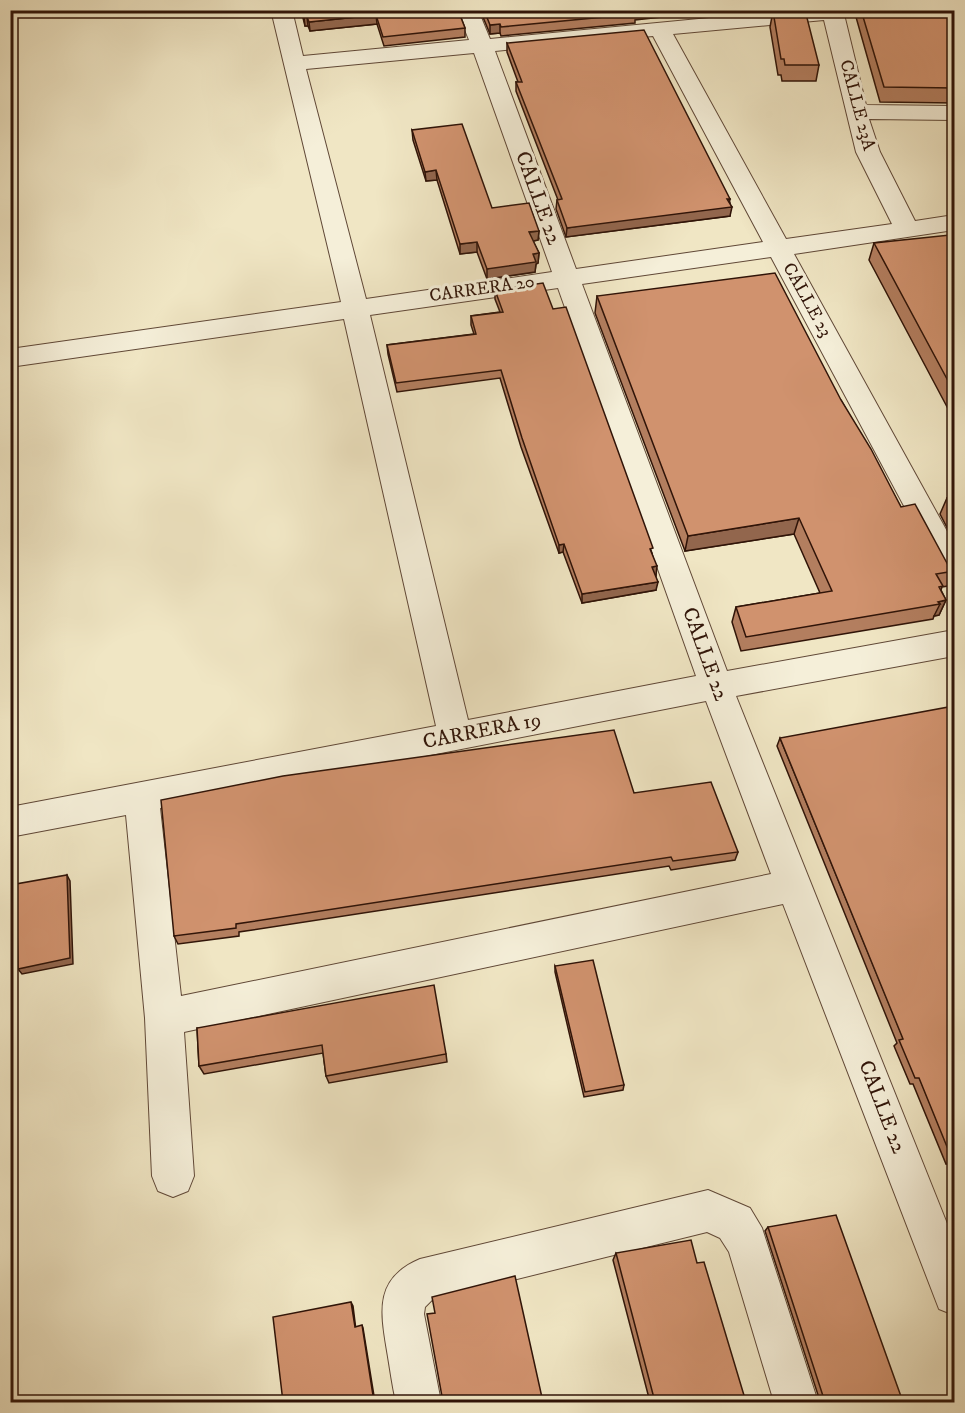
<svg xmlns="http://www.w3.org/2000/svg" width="965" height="1413" font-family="'IM FELL DW Pica',serif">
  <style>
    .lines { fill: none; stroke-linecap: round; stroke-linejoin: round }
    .street-casing { stroke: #604837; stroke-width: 2 }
    .street { fill: #f5efd9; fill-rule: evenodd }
    .wall { fill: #b37e5f; stroke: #301408; stroke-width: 1.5 }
    .shaded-wall { fill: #92664d; stroke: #301408; stroke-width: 1.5 }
    .building { fill: #d0926e; stroke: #301408; stroke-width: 1.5 }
    .labels { text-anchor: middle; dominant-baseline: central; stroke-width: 6; stroke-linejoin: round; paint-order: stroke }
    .far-street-label { font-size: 18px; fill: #301408; stroke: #f5efd9 }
    .street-label { font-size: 21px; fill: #301408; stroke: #f5efd9 }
  </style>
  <rect width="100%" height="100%" fill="#f0e6c4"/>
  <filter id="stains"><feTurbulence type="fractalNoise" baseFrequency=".00333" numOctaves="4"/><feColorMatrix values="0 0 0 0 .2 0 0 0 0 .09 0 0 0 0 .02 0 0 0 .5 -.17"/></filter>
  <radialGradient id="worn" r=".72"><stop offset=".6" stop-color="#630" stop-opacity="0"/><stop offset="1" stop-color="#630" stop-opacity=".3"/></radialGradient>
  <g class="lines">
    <defs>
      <g id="street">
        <path d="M 271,10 L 292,10 L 303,56 L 469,40 L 457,10 L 478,10 L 490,39 L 792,10 L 843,10 L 866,105 L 954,106 L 954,120 L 869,119 L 880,152 L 915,221 L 954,215 L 954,230 L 794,254 L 954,544 L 954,583 L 943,579 L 771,257 L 582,284 L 727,671 L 954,630 L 954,656 L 736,696 L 954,1241 L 954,1315 L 939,1309 L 783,904 L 184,1032 L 194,1176 L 188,1191 L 173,1197 L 158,1191 L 152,1176 L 145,1018 L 126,815 L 10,837 L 10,807 L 436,726 L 344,319 L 10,367 L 10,349 L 341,302 ZM 824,20 L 856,152 L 892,224 L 786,239 L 673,34 ZM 653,36 L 763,242 L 576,269 L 495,51 ZM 474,53 L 552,272 L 366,299 L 306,69 ZM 558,288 L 696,676 L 468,720 L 370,315 ZM 706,701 L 771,874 L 181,996 L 160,808 Z"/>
        <path d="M 708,1190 L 750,1208 L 762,1228 L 818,1402 L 774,1402 L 729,1252 L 720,1238 L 707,1232 L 432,1300 L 425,1307 L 424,1314 L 441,1402 L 396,1402 C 392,1385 390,1368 387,1351 C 380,1310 375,1278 420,1259 Z"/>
      </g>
    </defs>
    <use href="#street" class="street-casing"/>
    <use href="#street" class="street"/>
  </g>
  <g class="wall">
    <polygon points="301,10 458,10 465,28 465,37 384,46 377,24 310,31 308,26 305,26"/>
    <polygon points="480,10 725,10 635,20 635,23 501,36 500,33 490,34"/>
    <polygon points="854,10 954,10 954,103 880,102"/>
    <polygon points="773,11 819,65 816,81 782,81 781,75 778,75 770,27"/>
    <polygon points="507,43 730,203 730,216 566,237 556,209 557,200 558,200 516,91 516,82 518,82 507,52"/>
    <polygon points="412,130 492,208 539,231 538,240 533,241 539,253 538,263 536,264 535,272 487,279 477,252 460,254 437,180 426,181 413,140"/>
    <polygon points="874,243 954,244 954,420 869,260"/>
    <polygon points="495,290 553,309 652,553 656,575 656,590 582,603 563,552 559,553 521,447 500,378 397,392 388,354 387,345 474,334 471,325 471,316 500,312 495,299"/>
    <polygon points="597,296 841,400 901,507 948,565 954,568 954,585 942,587 941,590 946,600 939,615 934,616 933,619 741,651 732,622 736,607 820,593 794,534 685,551 595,313"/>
    <polygon points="954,497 954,541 940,514 947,498"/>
    <polygon points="780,738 954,1162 946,1164 913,1084 910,1084 894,1046 897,1043 777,746"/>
    <polygon points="634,793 738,852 735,860 671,870 669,866 239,932 239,936 178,944 174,936"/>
    <polygon points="555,966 624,1085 623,1090 584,1097 555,972"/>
    <polygon points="197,1028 446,1054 447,1062 329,1083 326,1076 323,1053 204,1074 199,1066"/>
    <polygon points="768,1227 903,1402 819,1402 820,1401 765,1231"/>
    <polygon points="616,1253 746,1402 650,1402 613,1260"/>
  </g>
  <g class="shaded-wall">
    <polygon points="376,15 377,24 310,31 309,22"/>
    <polygon points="304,17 307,17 308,26 305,26"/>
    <polygon points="500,24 500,33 490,34 490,25"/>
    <polygon points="436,170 437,180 426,181 425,172"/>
    <polygon points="730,199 729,207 732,207 730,216 566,237 567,228"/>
    <polygon points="539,231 538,240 529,242 529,232"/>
    <polygon points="477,242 477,252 460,254 460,244"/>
    <polygon points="539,253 538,263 536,264 535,272 487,279 487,269 533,254"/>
    <polygon points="799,518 794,534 685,551 688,536"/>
    <polygon points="564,544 563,552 559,553 559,545"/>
    <polygon points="657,566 656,575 651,576 652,567"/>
    <polygon points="658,582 656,590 582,603 582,594"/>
    <polygon points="946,600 939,615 934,616 940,604 938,602"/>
    <polygon points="67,875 70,881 73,964 22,974 18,969"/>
    <polygon points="952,1159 954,1159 954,1162 946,1164"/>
    <polygon points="351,1302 353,1306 356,1330 355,1327"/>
    <polygon points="362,1325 363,1328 375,1402 374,1402"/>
  </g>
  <g class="building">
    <polygon points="302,10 458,10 465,28 383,37 376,15 309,22 307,17 304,17"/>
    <polygon points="484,10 640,10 634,11 635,14 501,27 500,24 490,25"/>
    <polygon points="783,10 805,10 819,65 785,65 784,59 781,59 773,11"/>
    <polygon points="861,10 954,10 954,88 884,87"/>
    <polygon points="644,30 730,199 727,199 732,207 567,228 557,200 562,199 516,82 522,82 507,43"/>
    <polygon points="462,124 492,208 529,203 539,231 529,232 539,253 533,254 536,262 487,269 477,242 460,244 436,170 425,172 412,130"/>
    <polygon points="950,235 954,244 954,392 874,243"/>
    <polygon points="775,273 841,400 871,449 901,507 915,504 948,565 954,568 954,571 936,574 943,586 939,587 946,600 938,602 940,604 746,637 736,607 832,591 799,518 688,536 597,296"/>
    <polygon points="543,283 553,309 566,307 653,548 650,549 657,566 652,567 658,582 582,594 564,544 559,545 522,438 501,370 396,383 387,345 476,334 471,316 503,312 495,290"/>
    <polygon points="954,497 954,513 947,498"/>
    <polygon points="954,706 954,1159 952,1159 919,1078 915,1078 899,1040 903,1039 780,738"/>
    <polygon points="614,730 634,793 711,782 738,852 673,861 671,857 236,924 236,928 174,936 161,800 283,776"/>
    <polygon points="67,875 70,958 18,969 16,884"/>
    <polygon points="593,960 624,1085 585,1092 555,966"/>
    <polygon points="434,985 446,1054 326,1076 322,1045 199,1066 197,1028"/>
    <polygon points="836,1215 903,1402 821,1402 824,1399 768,1227"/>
    <polygon points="691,1240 697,1263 704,1262 746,1402 655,1402 616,1253"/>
    <polygon points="515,1276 543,1402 443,1402 427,1314 435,1313 432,1297"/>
    <polygon points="351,1302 355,1327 362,1325 374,1402 283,1402 273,1317"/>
  </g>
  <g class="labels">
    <g class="far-street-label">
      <text transform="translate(857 105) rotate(75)">CALLE 23A</text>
      <text transform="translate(482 289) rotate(-8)">CARRERA 20</text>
      <text transform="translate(807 300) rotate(61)">CALLE 23</text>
    </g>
    <g class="street-label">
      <text transform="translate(538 198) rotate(70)">CALLE 22</text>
      <text transform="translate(705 654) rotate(70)">CALLE 22</text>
      <text transform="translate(482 731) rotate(-11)">CARRERA 19</text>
      <text transform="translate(882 1107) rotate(69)">CALLE 22</text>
    </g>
  </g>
  <rect width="965" height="1413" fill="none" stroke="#f0e6c4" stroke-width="36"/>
  <rect x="12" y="12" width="941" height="1389" fill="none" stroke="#301408" stroke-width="3"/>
  <rect x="18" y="18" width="929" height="1377" fill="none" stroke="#301408" stroke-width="1.5"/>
  <rect width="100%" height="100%" filter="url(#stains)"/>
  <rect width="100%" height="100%" fill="url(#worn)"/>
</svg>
